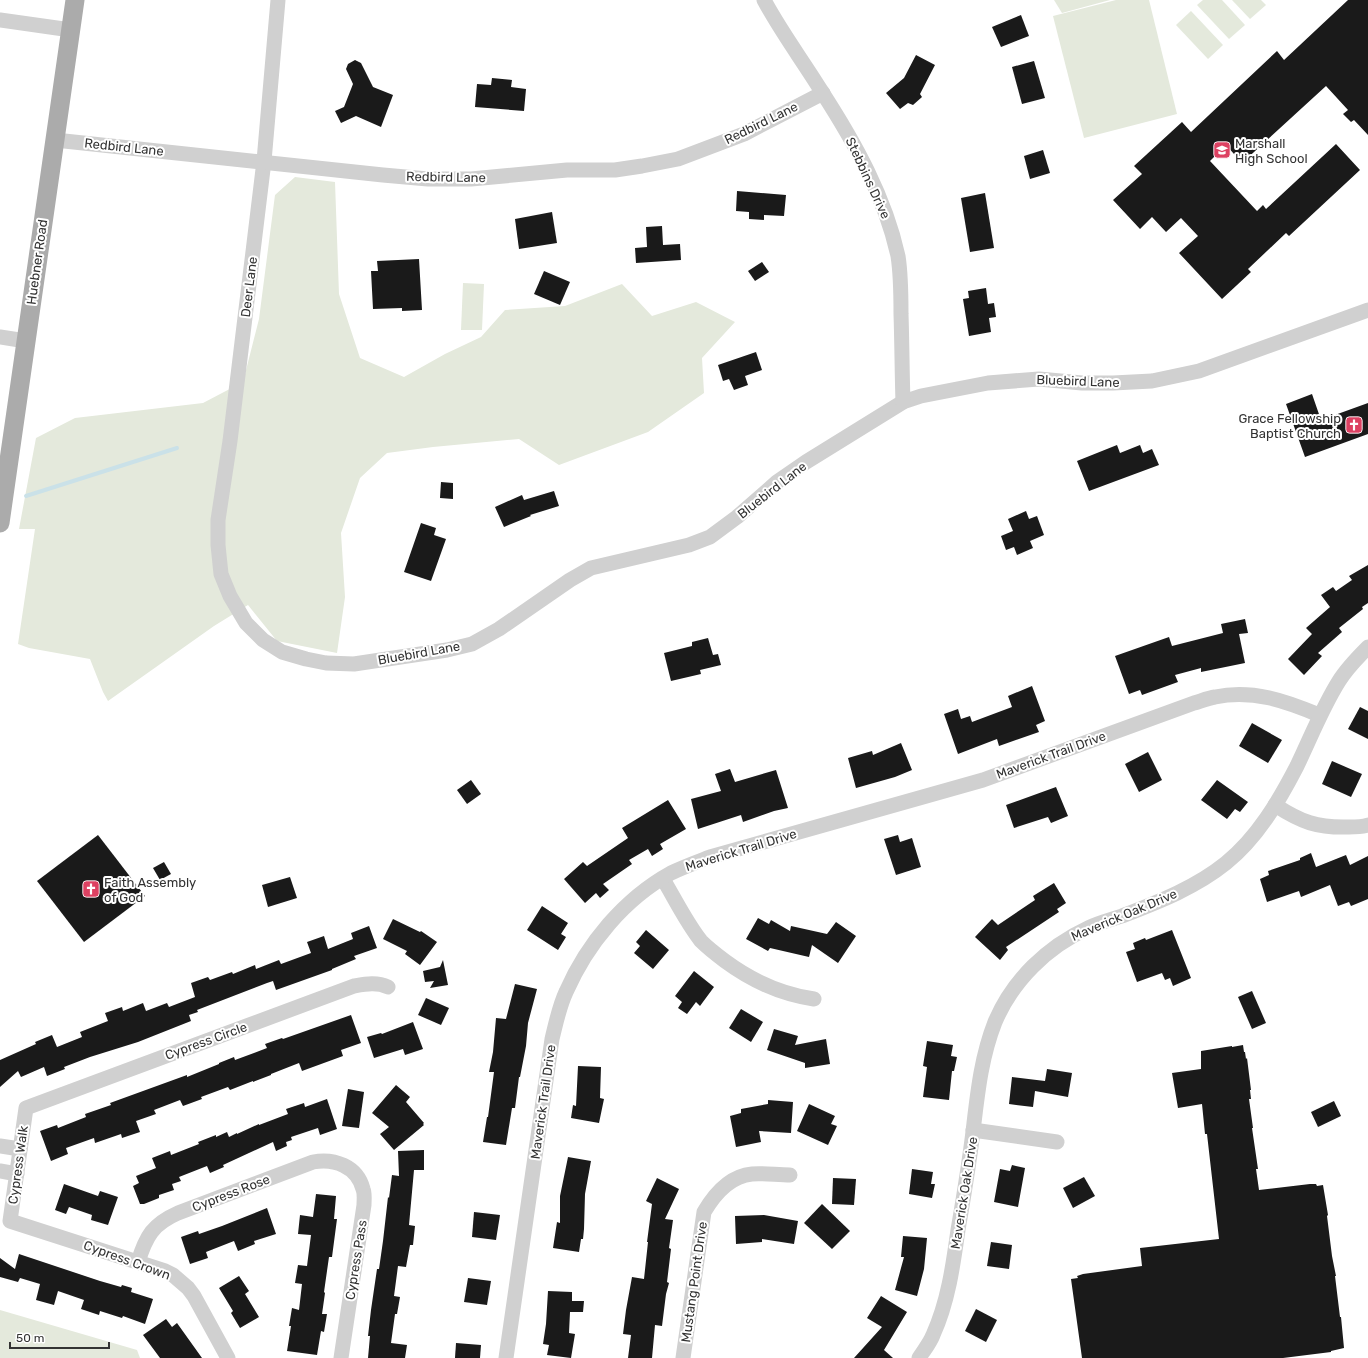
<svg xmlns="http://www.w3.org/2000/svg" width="1368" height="1358" font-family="Rubik,sans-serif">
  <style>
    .green { fill: #e4e9dc }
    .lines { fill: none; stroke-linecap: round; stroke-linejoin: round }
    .stream { stroke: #cae1e8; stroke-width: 4 }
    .building { fill: #1a1a1a }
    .minor { stroke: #d0d0d0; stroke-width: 15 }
    .major { stroke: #ababab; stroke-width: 19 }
    .labels { text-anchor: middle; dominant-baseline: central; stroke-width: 4; stroke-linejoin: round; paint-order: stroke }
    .street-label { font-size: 13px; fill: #333; stroke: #fff }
    .poi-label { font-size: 13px; fill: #333; stroke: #fff; text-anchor: start }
  </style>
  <rect width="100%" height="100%" fill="#fff"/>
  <g class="green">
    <polygon points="1054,0 1110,0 1062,13"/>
    <polygon points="1116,0 1149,0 1177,114 1084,138 1053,16"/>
    <polygon points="1203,0 1222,0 1245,25 1229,39 1197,5"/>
    <polygon points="1232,0 1261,0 1266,5 1250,19"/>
    <polygon points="1191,11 1223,45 1208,59 1176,25"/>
    <polygon points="295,177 335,182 339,294 360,358 404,377 445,354 481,337 505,310 565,306 622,284 652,316 696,302 735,322 702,358 704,393 648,432 559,465 519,439 433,447 387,453 360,478 341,533 345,597 337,653 277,641 248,605 214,626 108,701 103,692 90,659 29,648 18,644 35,529 19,529 36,438 75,418 203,403 243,382 259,319 275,195"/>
    <polygon points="463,283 484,284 482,330 461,330"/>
    <polygon points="0,1310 137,1350 140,1358 0,1358"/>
  </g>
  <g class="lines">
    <polyline class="stream" points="26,496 177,448"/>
  </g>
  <g class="building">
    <polygon points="1348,0 1368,0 1368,135 1354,120 1351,122 1343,114 1348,110 1326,86 1242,163 1226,145 1210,161 1257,211 1263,205 1266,209 1336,144 1360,170 1289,236 1286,233 1248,269 1251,272 1222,299 1179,253 1198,236 1181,218 1166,232 1152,217 1140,229 1113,200 1142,174 1134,166 1182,122 1191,132 1277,51 1284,60"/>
    <polygon points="1021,15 1029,36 1001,47 992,27"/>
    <polygon points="916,55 935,65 920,94 922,97 913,105 908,103 900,109 886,93 904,78"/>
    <polygon points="355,60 361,63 373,87 393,95 381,127 356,116 341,123 335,111 344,107 353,84 346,69 348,64"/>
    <polygon points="1034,61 1045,98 1022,104 1012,67"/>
    <polygon points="492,78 512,80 511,87 526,89 524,111 475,107 477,84 491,85"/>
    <polygon points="1043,150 1050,173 1030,179 1024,156"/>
    <polygon points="737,191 786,195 784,216 764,215 764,220 749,219 749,212 736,211"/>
    <polygon points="985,193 994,248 970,252 961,198"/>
    <polygon points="552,212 557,243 519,249 515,219"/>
    <polygon points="662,226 663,245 680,244 681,260 636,263 635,248 647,247 646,227"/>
    <polygon points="419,259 422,310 402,311 402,308 373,309 371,271 378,271 377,261"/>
    <polygon points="762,262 769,272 755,281 748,271"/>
    <polygon points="544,271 570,282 560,305 534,294"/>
    <polygon points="986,288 988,304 994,303 996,317 989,318 991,332 969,336 963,299 969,298 968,291"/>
    <polygon points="756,352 762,370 745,376 748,385 734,390 729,379 723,381 718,365"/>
    <polygon points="1312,394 1321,420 1368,403 1368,434 1305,457 1286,404"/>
    <polygon points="1117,445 1120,453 1140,445 1143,453 1152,449 1159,465 1089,491 1077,461"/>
    <polygon points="441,482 453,483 453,499 440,498"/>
    <polygon points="554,491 559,506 530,515 531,516 504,527 495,507 522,495 524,500"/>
    <polygon points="1026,511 1029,519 1037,516 1044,535 1030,541 1033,548 1017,555 1014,547 1006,550 1001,536 1013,531 1008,519"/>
    <polygon points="421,523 436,528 434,535 446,539 431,581 404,572"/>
    <polygon points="1368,565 1368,603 1362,607 1363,609 1339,628 1342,632 1318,653 1322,656 1304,675 1288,659 1312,634 1306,628 1330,607 1321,595 1333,587 1336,591 1352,580 1349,576"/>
    <polygon points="1245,619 1248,633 1239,634 1245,663 1201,672 1201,668 1175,675 1178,682 1142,695 1140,690 1129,694 1115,656 1169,637 1172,646 1223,633 1221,624"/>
    <polygon points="708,638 713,655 718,654 721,665 700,670 701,674 671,681 664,653 692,646 692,642"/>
    <polygon points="1032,686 1045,721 1036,725 1039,732 999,746 997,739 958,754 944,714 958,709 961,719 970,716 972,722 1012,707 1008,696"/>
    <polygon points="1360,707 1368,711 1368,739 1348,729"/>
    <polygon points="1252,723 1282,740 1268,763 1239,746"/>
    <polygon points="901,743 912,770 895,777 856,788 848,758 872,751 873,755"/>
    <polygon points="1148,752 1162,780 1139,792 1125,764"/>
    <polygon points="1332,761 1362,774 1351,797 1322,784"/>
    <polygon points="730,769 735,782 776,770 788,808 774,811 743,822 741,815 698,829 691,799 721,791 715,774"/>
    <polygon points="471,780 481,794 467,804 457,790"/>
    <polygon points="1217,780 1248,802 1240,812 1235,809 1227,819 1201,800"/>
    <polygon points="1056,787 1068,816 1051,823 1048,817 1014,828 1006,805"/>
    <polygon points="668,800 686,829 660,844 663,849 652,856 648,849 629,860 632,864 603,884 609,890 600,898 596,893 585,903 564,879 583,862 587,866 628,838 622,828"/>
    <polygon points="98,835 145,896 84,942 37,881"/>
    <polygon points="898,835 900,842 912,838 921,867 896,875 884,839"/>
    <polygon points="1311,853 1316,867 1346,855 1350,865 1368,856 1368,899 1351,906 1349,902 1338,906 1330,885 1301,897 1299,891 1267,902 1260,879 1269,875 1268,871 1300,860 1300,858"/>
    <polygon points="164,862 171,874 160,880 153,868"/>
    <polygon points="290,877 297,898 268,907 262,885"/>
    <polygon points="1054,883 1066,903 1057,909 1059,912 1006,947 1008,950 1000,960 975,937 992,919 998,925 1035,900 1033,896"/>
    <polygon points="542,906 568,923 561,934 566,937 558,950 527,930"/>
    <polygon points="758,918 769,924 771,920 790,931 791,926 827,934 836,922 856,936 838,963 812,945 809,957 770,948 768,951 746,939"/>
    <polygon points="393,919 420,932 421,931 437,942 420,965 405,954 407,951 383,939"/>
    <polygon points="369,926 377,948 354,956 356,959 332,969 332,970 276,990 273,981 267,983 197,1010 198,1012 189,1015 191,1021 138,1042 90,1057 64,1067 65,1069 47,1076 44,1067 21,1077 18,1071 0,1087 0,1060 36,1044 35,1042 52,1035 57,1047 82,1037 80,1032 108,1021 105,1013 122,1007 123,1011 143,1003 146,1011 167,1003 169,1007 195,997 191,983 208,977 210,980 232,972 233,974 255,965 256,969 279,960 281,964 311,953 307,942 324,936 328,949 353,939 351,933"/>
    <polygon points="646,930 669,950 653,969 634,953 640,946 636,942"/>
    <polygon points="1172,930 1191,978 1173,986 1170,978 1165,980 1162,973 1137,982 1126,952 1135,949 1133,943 1145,938 1146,940"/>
    <polygon points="443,960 448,985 430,988 434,981 425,982 423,971 440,967"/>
    <polygon points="694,971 714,987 700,1006 696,1002 687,1014 678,1008 682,1002 675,996"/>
    <polygon points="515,984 537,989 528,1023 526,1046 520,1077 519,1077 515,1108 512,1108 506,1145 483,1142 487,1117 488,1117 494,1072 489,1072 493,1052 496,1018 506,1019"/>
    <polygon points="1252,991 1266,1023 1252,1029 1238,997"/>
    <polygon points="426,998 449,1008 441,1025 418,1015"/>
    <polygon points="741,1009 763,1022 751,1042 729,1028"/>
    <polygon points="351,1015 361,1043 341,1050 343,1056 302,1071 299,1063 271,1074 271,1075 253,1082 253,1081 230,1090 228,1087 201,1097 202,1099 183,1106 180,1100 154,1110 156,1114 136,1121 140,1132 122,1138 121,1134 95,1143 94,1138 66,1148 68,1154 51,1161 40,1131 57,1125 58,1128 86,1117 85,1114 111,1105 110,1103 187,1075 187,1077 219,1064 219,1063 234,1057 235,1060 267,1048 265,1044 282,1038 283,1039"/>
    <polygon points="413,1022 423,1049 405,1055 403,1049 374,1058 367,1037 381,1033 382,1034"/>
    <polygon points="774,1029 798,1036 795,1045 826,1039 830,1064 805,1068 805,1063 767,1050"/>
    <polygon points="927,1041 953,1045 951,1056 957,1057 954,1071 952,1071 949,1100 923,1097 927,1067 923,1066"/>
    <polygon points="1243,1045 1244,1052 1245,1052 1246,1059 1247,1058 1251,1090 1250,1090 1251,1099 1249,1099 1253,1128 1252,1128 1258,1169 1256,1169 1259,1190 1310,1184 1316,1184 1317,1186 1323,1185 1328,1215 1327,1216 1332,1256 1336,1276 1335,1276 1340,1317 1341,1317 1344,1348 1331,1351 1331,1352 1283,1358 1082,1358 1071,1279 1078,1278 1077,1276 1083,1274 1142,1266 1140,1248 1219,1239 1207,1134 1205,1134 1202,1104 1178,1108 1172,1073 1201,1069 1201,1051 1232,1046 1232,1047"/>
    <polygon points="578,1066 601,1067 600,1098 604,1099 599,1123 571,1118 573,1105 576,1106"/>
    <polygon points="1047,1069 1072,1073 1068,1097 1035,1091 1033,1107 1009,1104 1012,1077 1045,1081"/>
    <polygon points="396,1085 410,1097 406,1102 424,1123 423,1124 424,1125 394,1150 380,1134 389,1127 372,1113"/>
    <polygon points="348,1089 364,1092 359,1128 342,1126"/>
    <polygon points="327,1099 337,1129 320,1135 318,1128 291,1137 292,1140 286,1142 287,1146 276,1151 273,1142 223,1165 224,1167 210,1173 207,1166 179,1177 181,1181 172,1184 174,1190 159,1195 159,1198 144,1204 140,1204 133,1186 139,1183 136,1176 156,1168 152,1158 170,1151 171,1155 199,1144 198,1142 216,1135 216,1137 227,1132 229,1137 237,1133 237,1134 259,1124 259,1125 288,1114 286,1109 304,1103 305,1107"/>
    <polygon points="768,1100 793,1102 791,1133 759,1131 761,1142 736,1147 730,1116 741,1113 741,1109 768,1104"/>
    <polygon points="1334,1101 1341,1116 1318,1127 1311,1112"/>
    <polygon points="809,1104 835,1116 831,1124 837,1126 828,1145 797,1131"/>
    <polygon points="424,1150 424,1170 414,1170 409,1225 415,1226 413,1245 410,1245 406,1267 398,1266 394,1296 400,1297 397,1314 395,1314 391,1343 407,1345 405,1358 368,1358 370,1336 368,1336 371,1310 377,1269 379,1269 383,1241 388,1197 389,1198 392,1175 399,1176 398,1151"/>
    <polygon points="568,1157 591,1161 585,1194 584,1229 583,1239 581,1239 579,1252 553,1248 557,1222 560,1223 560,1196"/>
    <polygon points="1012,1165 1025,1168 1018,1207 994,1202 1000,1169 1010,1171"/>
    <polygon points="912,1169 933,1172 931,1184 935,1184 932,1198 909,1194"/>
    <polygon points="1084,1177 1095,1196 1073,1208 1063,1188"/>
    <polygon points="657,1178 679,1189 665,1219 673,1220 669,1248 671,1249 667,1282 669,1283 666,1294 662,1326 655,1325 652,1358 628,1358 631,1335 623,1334 626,1310 632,1277 644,1279 648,1242 647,1242 652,1204 646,1201"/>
    <polygon points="833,1178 856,1179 854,1205 832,1204"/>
    <polygon points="64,1184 98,1196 100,1191 118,1197 108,1225 91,1220 92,1215 69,1207 66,1214 55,1210"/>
    <polygon points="316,1194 336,1196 334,1219 337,1219 332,1257 329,1257 324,1292 325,1293 322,1314 327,1314 324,1332 321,1331 317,1355 287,1351 291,1326 289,1326 292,1308 299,1310 302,1284 295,1283 298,1265 307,1266 311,1235 298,1234 300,1215 313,1217"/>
    <polygon points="822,1204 850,1231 832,1249 804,1223"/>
    <polygon points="267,1208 276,1234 254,1241 255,1244 238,1251 234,1241 206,1252 208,1258 190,1264 181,1237 198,1231 199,1234 222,1226"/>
    <polygon points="474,1212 500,1215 496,1240 472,1237"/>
    <polygon points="764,1215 798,1221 794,1244 762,1239 762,1242 736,1244 735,1216"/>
    <polygon points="903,1236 927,1238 924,1269 917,1296 895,1290 904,1257 901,1257"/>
    <polygon points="991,1242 1012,1245 1009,1269 987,1266"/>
    <polygon points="19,1254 100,1281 121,1287 122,1285 132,1288 131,1292 153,1299 145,1324 123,1316 122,1318 100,1311 99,1315 81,1309 84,1300 58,1291 54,1305 36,1300 40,1284 20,1278 18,1282 0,1277 0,1258 15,1269"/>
    <polygon points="239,1276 249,1291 245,1294 259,1317 240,1328 231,1313 233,1311 219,1288"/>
    <polygon points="468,1278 491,1281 487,1305 464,1302"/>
    <polygon points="548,1291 572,1292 572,1301 584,1301 583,1312 570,1312 569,1333 575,1334 571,1358 547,1355 549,1345 543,1344 546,1324"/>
    <polygon points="881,1296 907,1312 884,1350 893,1358 854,1358 882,1327 867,1318"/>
    <polygon points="976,1309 997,1320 986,1342 965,1331"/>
    <polygon points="166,1319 172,1327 177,1323 202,1358 160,1358 143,1335"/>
    <polygon points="456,1343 481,1345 480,1358 455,1358"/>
  </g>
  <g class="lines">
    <g class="minor">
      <polyline points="278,0 264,161 230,441 218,520 218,545 221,574 230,596 246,623 263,640 282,652 306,659 326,663 354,664 447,650 472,644 499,629 570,580 591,568 689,545 710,537 737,517 777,482 806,462 903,402 921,396 988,383 1039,379 1082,383 1113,383 1152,381 1199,371 1368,310"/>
      <path d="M 764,0 C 781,32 803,61 822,92 C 855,143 885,197 898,256 C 901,275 901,295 901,314 C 902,343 902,372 903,402"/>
      <polyline points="0,20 71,30"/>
      <polyline points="55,140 383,175 428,179 471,179 567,170 615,170 642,166 678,159 744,134 823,93"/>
      <polyline points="0,337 26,341"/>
      <path d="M 1275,805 C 1301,822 1317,828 1349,827 C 1355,827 1362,827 1368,825"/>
      <path d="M 663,879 C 675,899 686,922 701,941 C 708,948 717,955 725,961 C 752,981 780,994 814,999"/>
      <polyline points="973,1130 1057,1142"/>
      <polyline points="0,1146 20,1149"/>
      <polyline points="0,1171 17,1174"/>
      <path d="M 138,1262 C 146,1236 153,1224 178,1213 L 313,1162 C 334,1158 357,1166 363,1189 C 365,1194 364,1199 364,1205 L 341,1358"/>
      <path d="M 228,1358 L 194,1296 L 188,1288 L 173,1275 L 165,1271 L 10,1221 L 26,1108 L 354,986 C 366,984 377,982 388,987"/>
      <path d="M 506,1358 L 552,1039 C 556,1023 559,1007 566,992 C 587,944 624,899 671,873 C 683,867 697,862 710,857 L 983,780 L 1194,703 C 1201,701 1208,698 1215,697 C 1252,689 1286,701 1319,715"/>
      <path d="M 683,1358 L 704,1212 C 714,1195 730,1176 752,1174 C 764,1173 777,1175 790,1175"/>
      <path d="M 919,1358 C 924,1350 930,1343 933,1335 C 948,1302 953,1266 958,1230 C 964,1195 970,1159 974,1123 C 978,1089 982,1055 995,1022 C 1013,980 1047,947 1088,928 C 1098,923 1110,920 1122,916 C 1158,902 1195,888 1226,863 C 1257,838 1279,801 1297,766 C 1311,737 1322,708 1339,681 C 1347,668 1358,657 1368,647"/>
    </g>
    <polyline class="major" points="0,523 75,0"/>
  </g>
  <defs>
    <symbol id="school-square" viewBox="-11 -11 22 22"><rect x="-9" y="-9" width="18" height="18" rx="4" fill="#dd4162" stroke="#fff"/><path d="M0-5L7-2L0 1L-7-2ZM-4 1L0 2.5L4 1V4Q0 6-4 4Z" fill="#fff"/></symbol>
    <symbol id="church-square" viewBox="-11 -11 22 22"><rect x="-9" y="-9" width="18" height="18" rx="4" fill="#dd4162" stroke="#fff"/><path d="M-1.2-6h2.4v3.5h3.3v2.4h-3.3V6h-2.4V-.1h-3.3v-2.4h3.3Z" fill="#fff"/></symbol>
  </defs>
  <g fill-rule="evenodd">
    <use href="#school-square" x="1212" y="140" width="20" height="20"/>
    <use href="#church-square" x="1344" y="415" width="20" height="20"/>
    <use href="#church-square" x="81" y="879" width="20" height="20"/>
  </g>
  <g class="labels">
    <g class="street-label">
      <text transform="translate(761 123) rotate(-26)">Redbird Lane</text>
      <text transform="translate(124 147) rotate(6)">Redbird Lane</text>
      <text transform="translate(446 177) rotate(1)">Redbird Lane</text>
      <text transform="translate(868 178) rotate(65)">Stebbins Drive</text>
      <text transform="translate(37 262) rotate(-82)">Huebner Road</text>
      <text transform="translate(249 287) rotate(-83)">Deer Lane</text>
      <text transform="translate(1078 381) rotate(2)">Bluebird Lane</text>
      <text transform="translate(772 490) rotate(-38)">Bluebird Lane</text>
      <text transform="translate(419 653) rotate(-10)">Bluebird Lane</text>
      <text transform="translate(1051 755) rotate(-20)">Maverick Trail Drive</text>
      <text transform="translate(741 850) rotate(-17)">Maverick Trail Drive</text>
      <text transform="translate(1124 915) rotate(-23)">Maverick Oak Drive</text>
      <text transform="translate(206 1041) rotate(-20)">Cypress Circle</text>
      <text transform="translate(543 1102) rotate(-82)">Maverick Trail Drive</text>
      <text transform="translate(18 1165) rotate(-82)">Cypress Walk</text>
      <text transform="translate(231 1193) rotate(-21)">Cypress Rose</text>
      <text transform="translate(964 1193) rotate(-81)">Maverick Oak Drive</text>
      <text transform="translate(127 1260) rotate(20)">Cypress Crown</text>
      <text transform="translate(356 1260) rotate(-81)">Cypress Pass</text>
      <text transform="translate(694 1282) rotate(-82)">Mustang Point Drive</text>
    </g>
    <g class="poi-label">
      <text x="1235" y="143">Marshall<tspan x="1235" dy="15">High School</tspan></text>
      <text x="1341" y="418" text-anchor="end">Grace Fellowship<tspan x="1341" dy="15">Baptist Church</tspan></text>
      <text x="104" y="882">Faith Assembly<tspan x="104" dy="15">of God</tspan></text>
    </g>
  </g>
  <path d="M10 1342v6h99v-6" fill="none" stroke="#333333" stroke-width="2"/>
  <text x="16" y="1342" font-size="12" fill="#333333" stroke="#ffffff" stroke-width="3" paint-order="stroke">50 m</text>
</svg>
